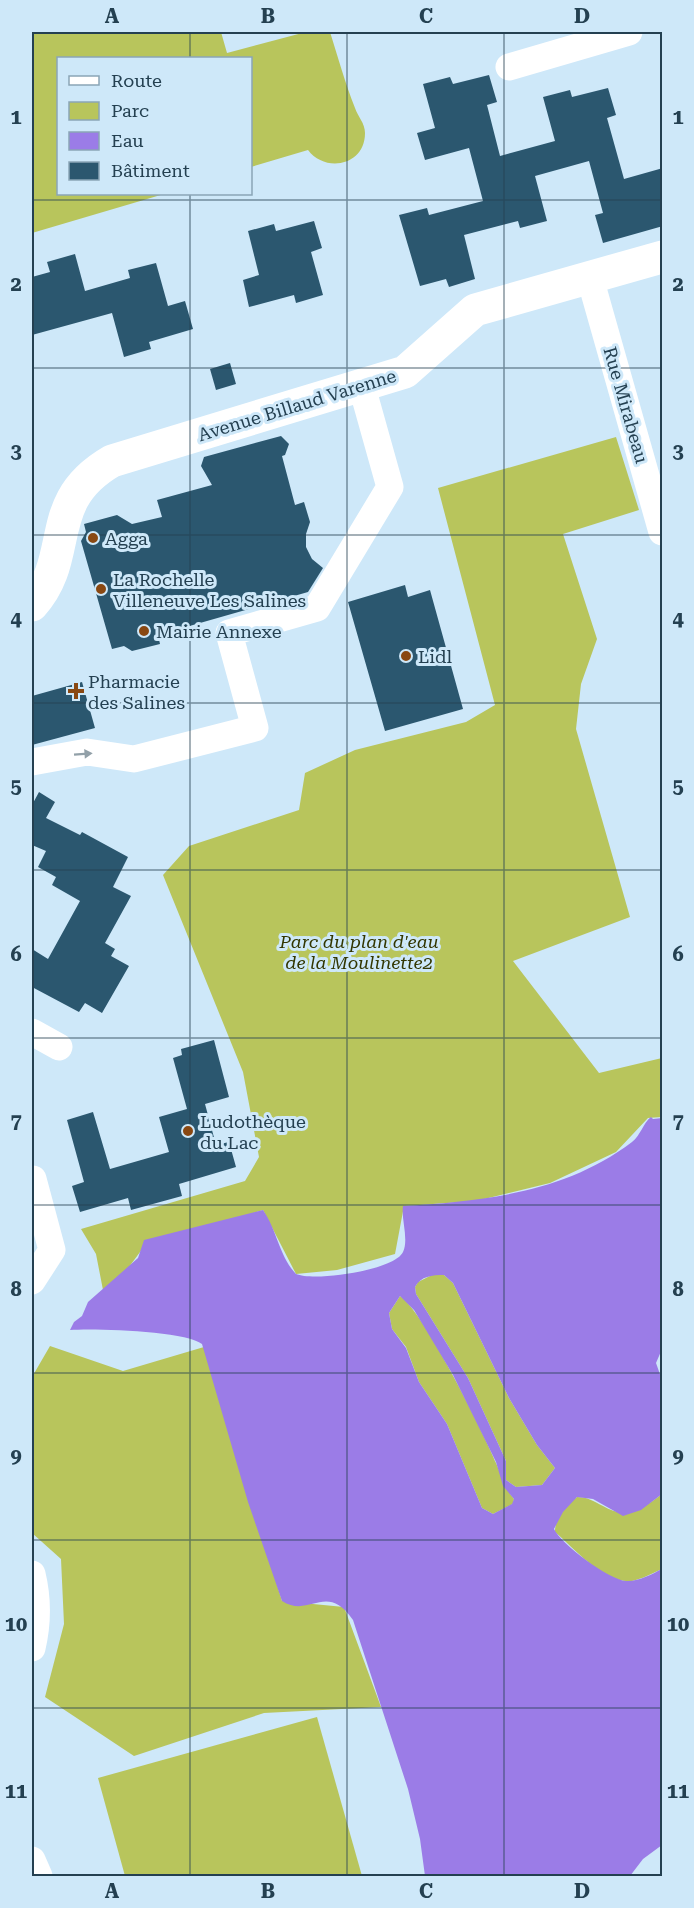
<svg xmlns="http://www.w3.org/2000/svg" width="694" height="1908" font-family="'Roboto Serif',serif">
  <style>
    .green { fill: #b8c55c }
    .water { fill: #9b7ce7; fill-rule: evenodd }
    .building { fill: #2b576f }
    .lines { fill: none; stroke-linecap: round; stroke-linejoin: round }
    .minor { stroke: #fff; stroke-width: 27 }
    .tertiary { stroke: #fff; stroke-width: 33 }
    .oneway { fill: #92a0a8 }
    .grid { fill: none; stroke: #244051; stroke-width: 1.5; stroke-opacity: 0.55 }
    .poi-dot { fill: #894812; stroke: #cee8f9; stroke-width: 2 }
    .labels { text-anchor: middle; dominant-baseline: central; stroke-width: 6; stroke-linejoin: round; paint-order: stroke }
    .street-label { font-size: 18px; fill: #244051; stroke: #cee8f9 }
    .poi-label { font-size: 18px; fill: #244051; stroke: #cee8f9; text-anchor: start }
    .park-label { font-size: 18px; font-style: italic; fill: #323600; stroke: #cee8f9 }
    .neatline { fill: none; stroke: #244051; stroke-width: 2 }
    .grid-label { font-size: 20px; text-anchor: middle; font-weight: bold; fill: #244051 }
  </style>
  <rect width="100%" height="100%" fill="#cee8f9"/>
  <g class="green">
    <path d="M 32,32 L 221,32 L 227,53 L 306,32 L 330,32 C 338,57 345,83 355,108 C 358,117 365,123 365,133 C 365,166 325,173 308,150 L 251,167 L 250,58 L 58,58 L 58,194 L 164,194 L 32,233 Z"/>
    <polygon points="616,437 639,510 563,534 597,639 581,684 576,729 630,917 513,961 599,1073 662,1058 662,1117 648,1118 616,1152 550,1183 476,1201 404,1206 395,1254 337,1270 296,1274 263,1210 143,1248 126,1271 103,1290 96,1254 81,1229 245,1181 259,1157 243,1072 163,875 189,846 299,810 305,773 355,750 466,722 495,705 438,488"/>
    <polygon points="432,1275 444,1275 453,1283 509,1398 537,1445 555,1468 542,1485 516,1487 506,1480 506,1461 468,1378 416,1294 415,1287 418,1282"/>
    <path d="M 400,1296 C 422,1309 484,1433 496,1463 C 502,1477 504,1487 514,1499 L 513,1504 L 493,1514 L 482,1508 L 447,1424 L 419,1382 L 406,1347 L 392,1329 L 389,1313 Z"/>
    <polygon points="50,1346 123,1371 204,1347 282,1601 344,1607 381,1707 264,1713 134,1756 45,1697 64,1624 61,1559 32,1533 32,1377"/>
    <path d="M 662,1494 L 662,1569 C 653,1573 642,1579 632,1581 C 604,1584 574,1548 555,1532 C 554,1520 567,1504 577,1497 C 588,1497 593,1501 603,1506 C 625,1520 644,1508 662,1494 Z"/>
    <polygon points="317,1717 362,1876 125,1876 98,1778"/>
  </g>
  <path class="water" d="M 651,1117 L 653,1119 L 662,1118 L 662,1349 L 656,1363 L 662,1380 L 662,1494 L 641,1510 L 623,1516 L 593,1499 L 577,1497 L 563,1512 L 554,1529 C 561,1544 609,1580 626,1581 C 638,1582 652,1574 662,1569 L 662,1845 L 643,1859 L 630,1876 L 425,1876 L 420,1839 L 408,1789 L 353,1620 C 326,1581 310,1619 282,1601 L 248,1502 L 202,1344 C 187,1331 93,1328 70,1330 L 74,1322 L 82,1316 L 88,1302 L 138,1258 L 144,1240 L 263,1210 C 277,1230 279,1256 296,1274 C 315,1282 395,1270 403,1252 C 409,1239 401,1220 403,1206 C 483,1201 565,1193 632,1142 C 641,1135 643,1123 651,1117 ZM 444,1275 L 453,1283 L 509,1398 L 537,1445 L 555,1468 L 542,1485 L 516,1487 L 506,1480 L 506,1461 L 468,1378 L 416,1294 L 415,1287 C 421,1276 432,1275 444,1275 ZM 400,1296 L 414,1310 L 453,1375 L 496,1462 L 503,1486 L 514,1499 L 512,1504 L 493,1514 L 482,1508 L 447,1424 L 419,1382 L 406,1348 L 392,1329 L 389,1313 Z"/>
  <g class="building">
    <polygon points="489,75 497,102 487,105 500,156 555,141 543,97 570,90 572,97 608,88 616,115 607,118 624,179 663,168 663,226 603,243 595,215 603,213 589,161 535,176 547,221 520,228 518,221 464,235 475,279 449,287 446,279 420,286 399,215 427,208 429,215 483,201 469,148 425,160 417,133 435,128 423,84 450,77 453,84"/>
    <polygon points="314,221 322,248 311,252 323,295 296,303 294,295 249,307 243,280 259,275 248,231 274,224 276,231"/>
    <polygon points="75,254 85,291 130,278 128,270 156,263 168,306 185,301 193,329 149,342 151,349 124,357 112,313 32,335 32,277 50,272 47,262"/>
    <polygon points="230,363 236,384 216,390 210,369"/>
    <polygon points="281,436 289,444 285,455 282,456 295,505 304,502 310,522 306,534 306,547 312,559 323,568 308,592 158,635 160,644 132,651 124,646 112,649 81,541 86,532 84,524 117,515 132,524 162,517 157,500 212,485 201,466 204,457"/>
    <polygon points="405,585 408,597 430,590 463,709 385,731 348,602"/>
    <polygon points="82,682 95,728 32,745 32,696"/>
    <polygon points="39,792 55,802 46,818 80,835 82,832 128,857 113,887 131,896 105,943 115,949 111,956 129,966 102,1013 85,1003 79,1012 32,987 32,949 48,959 80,901 52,885 56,877 38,867 46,851 32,845 32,805"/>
    <polygon points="214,1040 229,1097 205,1104 216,1145 229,1142 236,1167 179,1184 182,1196 131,1210 128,1198 80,1212 72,1186 84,1182 67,1120 93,1112 110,1169 169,1152 159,1117 187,1109 173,1058 182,1055 181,1049"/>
  </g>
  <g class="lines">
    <g class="minor">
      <polyline points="509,67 629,32"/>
      <polyline points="590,278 662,532"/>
      <polyline points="32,762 87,752 134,759 255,728 229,633 317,608 390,487 362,387"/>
      <polyline points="32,1032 59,1047"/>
      <polyline points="32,1281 52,1250 33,1179"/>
      <path d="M 32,1574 C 38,1599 38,1623 32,1648"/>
      <polyline points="32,1860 39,1876"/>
    </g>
    <path class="tertiary" d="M 32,605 C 76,556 41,502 112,461 L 405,372 L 475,310 L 662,257"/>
  </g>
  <defs><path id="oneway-solid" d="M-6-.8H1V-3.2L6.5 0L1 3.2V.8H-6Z" transform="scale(1.5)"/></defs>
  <use class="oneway" href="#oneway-solid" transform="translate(83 754) rotate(-4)"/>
  <path class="grid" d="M 190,32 L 190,58M 347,32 L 347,1876M 504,32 L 504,1876M 190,194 L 190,1876M 32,200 L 662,200M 32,368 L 662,368M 32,535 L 662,535M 32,703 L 662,703M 32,870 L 662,870M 32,1038 L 662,1038M 32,1205 L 662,1205M 32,1373 L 662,1373M 32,1540 L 662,1540M 32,1708 L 662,1708"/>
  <g class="poi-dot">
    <circle cx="93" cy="538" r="6"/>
    <circle cx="101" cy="589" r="6"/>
    <circle cx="144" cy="631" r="6"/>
    <circle cx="406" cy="656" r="6"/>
    <path d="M73 682h6v6h6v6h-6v6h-6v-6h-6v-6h6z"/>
    <circle cx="188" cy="1131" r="6"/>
  </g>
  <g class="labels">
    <g class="street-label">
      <text transform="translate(297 405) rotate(-17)">Avenue Billaud Varenne</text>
      <text transform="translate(626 405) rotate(74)">Rue Mirabeau</text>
    </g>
    <g class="poi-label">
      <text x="105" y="538">Agga</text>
      <text x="113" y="579">La Rochelle<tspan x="113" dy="21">Villeneuve Les Salines</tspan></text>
      <text x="156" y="631">Mairie Annexe</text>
      <text x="418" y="656">Lidl</text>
      <text x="88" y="681">Pharmacie<tspan x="88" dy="21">des Salines</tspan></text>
      <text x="200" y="1121">Ludothèque<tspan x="200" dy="21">du Lac</tspan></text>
    </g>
    <g class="park-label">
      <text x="359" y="941">Parc du plan d'eau<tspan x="359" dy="21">de la Moulinette2</tspan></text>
    </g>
  </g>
  <rect width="694" height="1908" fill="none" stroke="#cee8f9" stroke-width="66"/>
  <rect x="57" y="57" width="195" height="138" fill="#cee8f9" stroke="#8aa5b6" stroke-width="1.5"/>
  <rect x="69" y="76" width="30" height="9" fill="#ffffff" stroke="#8aa5b6" stroke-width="1.5"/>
  <text x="111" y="87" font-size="18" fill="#244051">Route</text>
  <rect x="69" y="102" width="30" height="18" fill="#b8c55c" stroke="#8aa5b6" stroke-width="1.5"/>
  <text x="111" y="117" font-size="18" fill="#244051">Parc</text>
  <rect x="69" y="132" width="30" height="18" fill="#9b7ce7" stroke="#8aa5b6" stroke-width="1.5"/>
  <text x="111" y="147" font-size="18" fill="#244051">Eau</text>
  <rect x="69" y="162" width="30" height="18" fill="#2b576f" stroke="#8aa5b6" stroke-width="1.5"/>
  <text x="111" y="177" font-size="18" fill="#244051">Bâtiment</text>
  <rect x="33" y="33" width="628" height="1842" class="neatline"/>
  <g class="grid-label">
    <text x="112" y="23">A</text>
    <text x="268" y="23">B</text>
    <text x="426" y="23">C</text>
    <text x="582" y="23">D</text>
    <text x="16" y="124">1</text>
    <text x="678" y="124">1</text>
    <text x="16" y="291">2</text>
    <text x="678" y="291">2</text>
    <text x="16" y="458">3</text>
    <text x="678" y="458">3</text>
    <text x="16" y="626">4</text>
    <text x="678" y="626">4</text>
    <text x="16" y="793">5</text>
    <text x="678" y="793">5</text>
    <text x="16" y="961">6</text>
    <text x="678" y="961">6</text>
    <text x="16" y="1128">7</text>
    <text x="678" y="1128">7</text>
    <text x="16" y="1296">8</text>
    <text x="678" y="1296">8</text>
    <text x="16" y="1463">9</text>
    <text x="678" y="1463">9</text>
    <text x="16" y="1631">10</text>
    <text x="678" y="1631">10</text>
    <text x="16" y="1798">11</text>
    <text x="678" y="1798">11</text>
    <text x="112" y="1898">A</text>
    <text x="268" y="1898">B</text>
    <text x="426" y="1898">C</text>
    <text x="582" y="1898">D</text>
  </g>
</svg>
